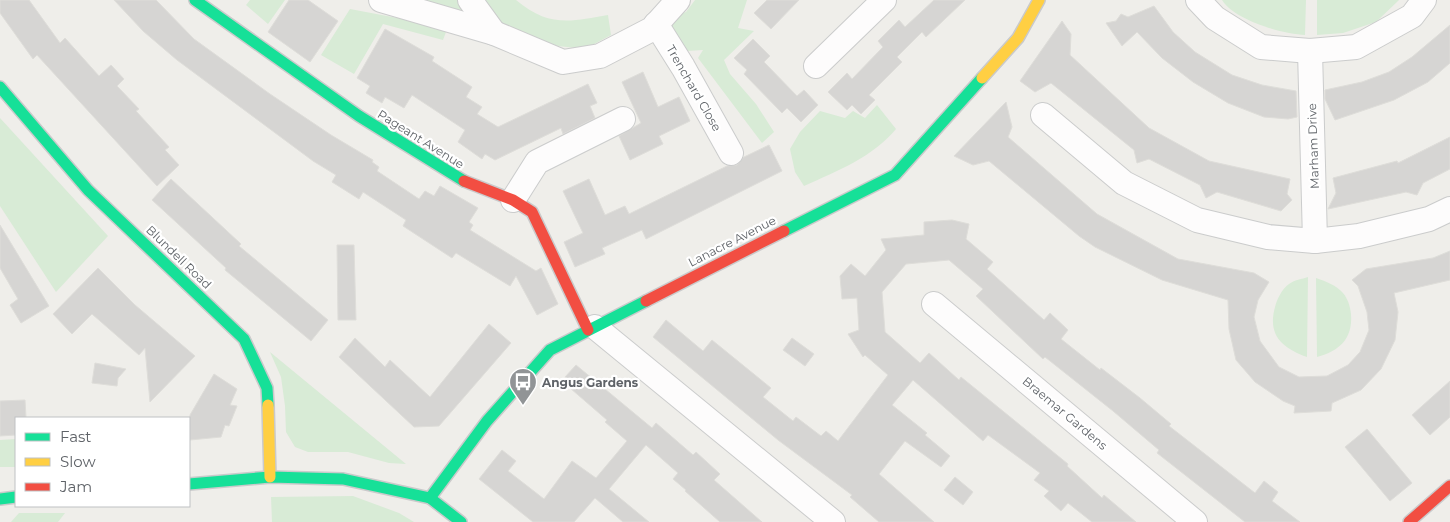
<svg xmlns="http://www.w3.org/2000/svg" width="1450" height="522" font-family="Montserrat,sans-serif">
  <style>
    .green { fill: #d8ebd6 }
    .building { fill: #d6d5d3; stroke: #deddd9 }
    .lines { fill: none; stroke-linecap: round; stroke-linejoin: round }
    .street-casing { stroke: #cbcccc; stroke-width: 26 }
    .fast-casing { stroke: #cacacb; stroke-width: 14 }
    .slow-casing { stroke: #cacacb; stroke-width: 14 }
    .jam-casing { stroke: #cacacb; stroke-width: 14 }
    .street { stroke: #fdfcfc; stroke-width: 24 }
    .fast { stroke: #16e098; stroke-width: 11 }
    .slow { stroke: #ffcf43; stroke-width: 11 }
    .jam { stroke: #f24e42; stroke-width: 11 }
    .labels { text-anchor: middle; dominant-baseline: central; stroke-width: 4.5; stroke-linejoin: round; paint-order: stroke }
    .street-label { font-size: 12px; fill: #5f6368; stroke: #fff }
    .poi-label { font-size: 12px; font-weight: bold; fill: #5f6368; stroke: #fff; text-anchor: start }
  </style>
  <rect width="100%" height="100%" fill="#efeeea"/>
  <g class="green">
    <polygon points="250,0 285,0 268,24 246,5"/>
    <polygon points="410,0 460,0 477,20"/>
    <path d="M 482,0 L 516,0 C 548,27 570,22 608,15 L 611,35 L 585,49 L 558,46 L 500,25 Z"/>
    <polygon points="695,0 747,0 738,28 754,31 724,60 730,74 756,104 774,132 762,143 698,58 703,50 687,51 671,35 669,17 686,12"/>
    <path d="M 1222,0 L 1306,0 L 1305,35 C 1282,34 1234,20 1222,0 Z"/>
    <polygon points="1317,0 1399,0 1376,22 1343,33 1317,35"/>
    <polygon points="350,9 424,23 446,32 443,40 383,24 354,74 321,55"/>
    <path d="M 877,105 L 896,129 C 873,157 837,171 804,186 L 795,172 L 790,149 L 800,132 L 820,111 L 845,118 L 853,111 L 865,118 Z"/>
    <polygon points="0,118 108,236 56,292 0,206"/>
    <path d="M 1308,277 L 1307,357 C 1283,348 1267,336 1275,307 C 1277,299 1282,289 1289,284 C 1294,280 1302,279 1308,277 Z"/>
    <path d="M 1316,278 C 1325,281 1336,285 1343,293 C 1348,299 1350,306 1351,314 C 1353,339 1339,351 1317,357 Z"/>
    <polygon points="270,352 406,464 389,463 348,452 308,452 295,447 286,432 285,406 281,377"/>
    <polygon points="16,439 16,467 0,467 0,440"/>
    <polygon points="353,496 399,513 414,522 272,522 271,497"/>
    <polygon points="19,513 65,513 58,522 11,522"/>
  </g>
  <g class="building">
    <polygon points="0,0 29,0 60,43 65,38 99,76 111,65 124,79 117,86 139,109 136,111 169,147 165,150 179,165 157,186 37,55 33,59 0,13"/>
    <polygon points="114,0 156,0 194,39 270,94 331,135 373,160 372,162 379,167 377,171 419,199 425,191 434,196 440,186 478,208 469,222 473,225 470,230 536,271 541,268 558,304 537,315 516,276 510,286 456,253 452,258 403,226 406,220 363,192 359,199 332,182 336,175 313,161 177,60 143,31"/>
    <polygon points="289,0 308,0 338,21 310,62 268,32"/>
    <polygon points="767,0 799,0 771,29 754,13"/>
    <polygon points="934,0 965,0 926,37 922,32 897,57 902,62 869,95 875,100 861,114 852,105 847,110 828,92 847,73 852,79 883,47 878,41 899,20 905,27"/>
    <polygon points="1154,6 1173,32 1195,52 1232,75 1262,85 1296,91 1297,117 1288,119 1264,117 1228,103 1193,82 1162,58 1137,32 1122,46 1106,23 1116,21 1121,14 1128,17"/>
    <polygon points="1062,21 1071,34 1070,55 1149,128 1209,161 1290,179 1287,194 1292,200 1281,211 1217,192 1206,198 1200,185 1149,159 1137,163 1134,150 1051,83 1035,92 1020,81"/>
    <polygon points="1450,25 1450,63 1428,82 1394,100 1335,120 1325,99 1325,90 1362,82 1389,72 1412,57"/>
    <polygon points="385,29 434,57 432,61 472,87 466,97 482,107 477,114 498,127 588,84 597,103 590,106 595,118 563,134 561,128 495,160 485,154 482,159 458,142 465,130 412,95 404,108 385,97 382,103 366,93 370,86 357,78"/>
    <polygon points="753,39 770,56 764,62 797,96 804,90 818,105 801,122 787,108 782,113 744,74 747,70 734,58"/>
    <polygon points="643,72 658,107 679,97 690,121 659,136 663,144 630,160 619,136 641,123 622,82"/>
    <polygon points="1006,102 1012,127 1008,137 1097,214 1178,259 1254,273 1269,282 1258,300 1254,317 1260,341 1279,367 1299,377 1327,376 1348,365 1360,352 1369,330 1367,312 1358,286 1352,280 1366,269 1433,258 1450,251 1450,280 1394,293 1398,312 1395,340 1381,369 1361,390 1332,403 1331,411 1294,413 1295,406 1283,401 1255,382 1236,360 1229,329 1228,300 1162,280 1095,247 1079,236 989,161 973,165 954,156"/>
    <polygon points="1450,137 1450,169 1423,183 1417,195 1406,192 1328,209 1336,193 1333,178 1397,161 1398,163"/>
    <polygon points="769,145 782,171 646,239 642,230 602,248 605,254 575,267 564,242 583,233 563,191 589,179 605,215 625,206 629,214 727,166 737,165 744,157"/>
    <polygon points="171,179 241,244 239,246 328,320 311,341 225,270 226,268 152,200"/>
    <polygon points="952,220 969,224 966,239 993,262 987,269 1044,320 1050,313 1068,330 1061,339 1100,370 1101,368 1140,398 1171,424 1169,426 1255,493 1264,481 1278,492 1272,501 1300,522 1245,522 1157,453 1159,450 1113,411 1045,357 1043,359 976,296 983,289 949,260 906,264 882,292 885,332 920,363 929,353 959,380 961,377 1068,464 1067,466 1102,498 1104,495 1136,522 1092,522 1068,503 1061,511 1044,496 1049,491 1034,480 1040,473 988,435 983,441 913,380 892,405 927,433 925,435 950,456 941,467 905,441 879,474 934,522 879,522 850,497 852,495 778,440 653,337 666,320 703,351 712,340 771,388 763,397 793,421 796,417 821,436 826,431 838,441 888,375 865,355 863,357 848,334 859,330 857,298 842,299 840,276 851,264 865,276 886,250 881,239 924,235 924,222"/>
    <polygon points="0,225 49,306 21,323 10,305 18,299 0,268"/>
    <polygon points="337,245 354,245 356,320 338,320"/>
    <polygon points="98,268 135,305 195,356 150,402 145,348 139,355 92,314 72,334 53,314"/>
    <polygon points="489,324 511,343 439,426 414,427 339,357 355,338 385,367 390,360 430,397"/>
    <polygon points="792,338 814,354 805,366 783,350"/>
    <polygon points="95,363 126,369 118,378 117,386 92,383"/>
    <polygon points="576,365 652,428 656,423 693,455 696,452 720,474 714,480 762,522 720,522 685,491 686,490 673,479 678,473 646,445 609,489 649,522 623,522 595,498 574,522 533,522 479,479 502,450 516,461 508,471 544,499 572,461 596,478 627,441 605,422 607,420 570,388 573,384 565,377"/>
    <polygon points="214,374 237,389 230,405 237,406 229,426 225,425 221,437 190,440 190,415"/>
    <polygon points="1450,381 1450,417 1430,435 1412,415"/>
    <polygon points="25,400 26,418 16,418 16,435 0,436 0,401"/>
    <polygon points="1367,429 1412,483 1390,501 1345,447"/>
    <polygon points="955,477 973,492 963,505 944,490"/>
  </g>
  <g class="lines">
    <defs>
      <g id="street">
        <polyline points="381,0 494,33 563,62 600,56 652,29 678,0"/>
        <polyline points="470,0 494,33"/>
        <polyline points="1198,0 1215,18 1261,47 1310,51 1356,47 1412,16 1424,0"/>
        <polyline points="656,24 683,67 731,153"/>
        <polyline points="1310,51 1315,241"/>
        <polyline points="816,66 884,0"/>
        <polyline points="1043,115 1124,183 1197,220 1268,237 1315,241 1359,236 1429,219 1450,209"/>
        <polyline points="513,200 537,162 623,119"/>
        <polyline points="934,304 1195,522"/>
        <polyline points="595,327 833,522"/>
      </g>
      <g id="fast">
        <polyline points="195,0 359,116 464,181"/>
        <polyline points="0,87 88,190 244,339 267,388 268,405"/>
        <polyline points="784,231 895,175 982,78"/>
        <polyline points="189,484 270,477 343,479 430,498 461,522"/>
        <polyline points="430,498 487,421 550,350 646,301"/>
        <polyline points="0,499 16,497"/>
      </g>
      <g id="slow">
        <polyline points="982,78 1018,38 1039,0"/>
        <polyline points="268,405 270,477"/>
      </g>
      <g id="jam">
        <polyline points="464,181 513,200 532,212 588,330"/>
        <polyline points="646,301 784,231"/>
        <polyline points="1409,522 1450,486"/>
      </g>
    </defs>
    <use href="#street" class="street-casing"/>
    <use href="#fast" class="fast-casing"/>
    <use href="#slow" class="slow-casing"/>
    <use href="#jam" class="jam-casing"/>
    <use href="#street" class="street"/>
    <use href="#fast" class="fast"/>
    <use href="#slow" class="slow"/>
    <use href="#jam" class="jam"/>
  </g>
  <defs>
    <symbol id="bus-pin" viewBox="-11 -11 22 30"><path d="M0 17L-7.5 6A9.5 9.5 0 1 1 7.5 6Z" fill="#919496" stroke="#fff"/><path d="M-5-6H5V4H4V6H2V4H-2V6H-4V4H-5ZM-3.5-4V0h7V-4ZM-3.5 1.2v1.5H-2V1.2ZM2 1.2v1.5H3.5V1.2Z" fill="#fff"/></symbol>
  </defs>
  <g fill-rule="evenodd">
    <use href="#bus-pin" x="507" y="366" width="32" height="43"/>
  </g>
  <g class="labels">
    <g class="street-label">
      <text transform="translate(694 88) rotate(60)">Trenchard Close</text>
      <text transform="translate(421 139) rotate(32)">Pageant Avenue</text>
      <text transform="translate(1313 146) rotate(-92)">Marham Drive</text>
      <text transform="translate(732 241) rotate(-27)">Lanacre Avenue</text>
      <text transform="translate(179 257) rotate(44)">Blundell Road</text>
      <text transform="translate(1065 413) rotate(40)">Braemar Gardens</text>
    </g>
    <g class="poi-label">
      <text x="542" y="382">Angus Gardens</text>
    </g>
  </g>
  <rect x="15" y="417" width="175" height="90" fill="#ffffff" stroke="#bfc1c3"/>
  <rect x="25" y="433" width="25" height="8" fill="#16e098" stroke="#bfc1c3"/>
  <text x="60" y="442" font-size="15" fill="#5f6368">Fast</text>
  <rect x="25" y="458" width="25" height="8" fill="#ffcf43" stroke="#bfc1c3"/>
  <text x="60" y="467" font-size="15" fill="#5f6368">Slow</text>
  <rect x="25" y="483" width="25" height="8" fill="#f24e42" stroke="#bfc1c3"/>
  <text x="60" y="492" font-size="15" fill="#5f6368">Jam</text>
</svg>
